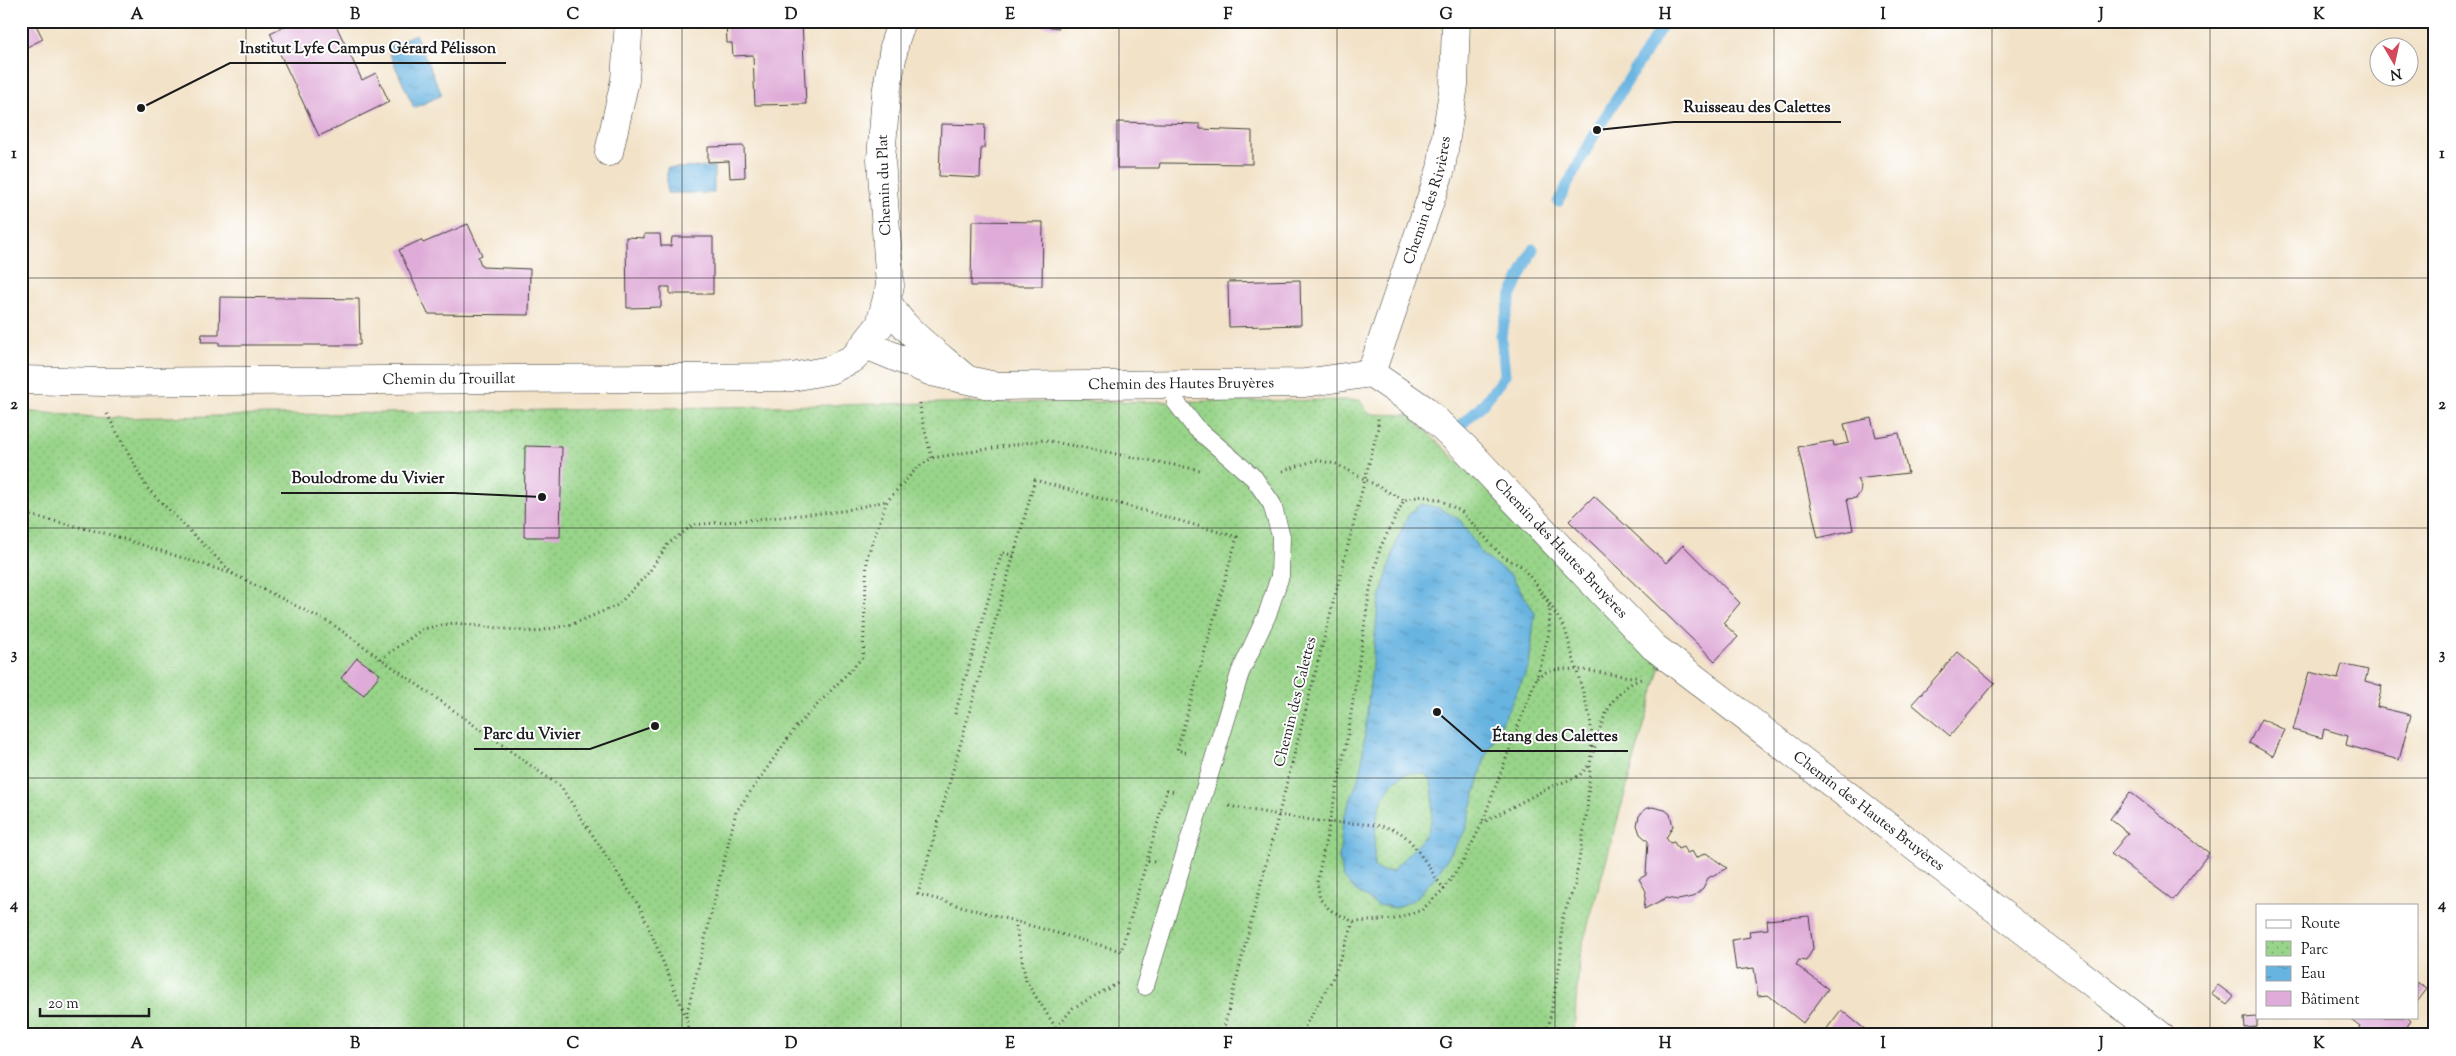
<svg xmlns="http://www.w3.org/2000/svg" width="2456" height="1056" font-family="'Sorts Mill Goudy',serif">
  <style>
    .park { fill: url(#park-dots); stroke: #5a7852 }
    .water { fill: url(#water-ripples); stroke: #42687e; fill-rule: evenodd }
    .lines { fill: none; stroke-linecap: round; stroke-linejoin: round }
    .stream { stroke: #68b4e1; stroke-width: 11 }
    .building { fill: #dfabd8 }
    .service-casing { stroke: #3c3a36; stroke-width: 19 }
    .minor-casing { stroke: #3c3a36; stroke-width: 29 }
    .path { stroke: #3c3a36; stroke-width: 3; stroke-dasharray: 1 4; stroke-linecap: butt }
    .service { stroke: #fff; stroke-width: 18 }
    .minor { stroke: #fff; stroke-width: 28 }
    .grid { fill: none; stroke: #1c1c1c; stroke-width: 1; stroke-opacity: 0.55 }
    .labels { text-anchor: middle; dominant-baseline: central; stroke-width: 4; stroke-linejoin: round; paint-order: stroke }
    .street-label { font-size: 15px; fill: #1c1c1c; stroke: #fff }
    .leader { fill: none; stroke: #1c1c1c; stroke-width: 2 }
    .callout-dot { fill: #1c1c1c; stroke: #fff; stroke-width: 2 }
    .callout-label { font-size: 16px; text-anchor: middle; font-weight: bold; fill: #1c1c1c; stroke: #fff; stroke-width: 4; stroke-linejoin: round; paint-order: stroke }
    .neatline { fill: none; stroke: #1c1c1c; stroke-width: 2 }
    .grid-label { font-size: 16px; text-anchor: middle; font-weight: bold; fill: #1c1c1c }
  </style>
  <defs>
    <pattern id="park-dots" width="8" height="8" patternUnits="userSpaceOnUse" patternTransform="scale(1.25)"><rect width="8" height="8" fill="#98d489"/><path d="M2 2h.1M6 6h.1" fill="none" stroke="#82b576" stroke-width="1.8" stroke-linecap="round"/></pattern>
    <pattern id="water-ripples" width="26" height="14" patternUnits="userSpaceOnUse" patternTransform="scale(1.25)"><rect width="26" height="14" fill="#68b4e1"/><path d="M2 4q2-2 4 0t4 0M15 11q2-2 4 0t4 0" fill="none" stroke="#5592b6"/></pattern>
  </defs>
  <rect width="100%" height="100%" fill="#fff"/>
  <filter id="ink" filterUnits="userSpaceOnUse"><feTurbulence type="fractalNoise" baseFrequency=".02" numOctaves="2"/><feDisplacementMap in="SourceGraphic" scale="10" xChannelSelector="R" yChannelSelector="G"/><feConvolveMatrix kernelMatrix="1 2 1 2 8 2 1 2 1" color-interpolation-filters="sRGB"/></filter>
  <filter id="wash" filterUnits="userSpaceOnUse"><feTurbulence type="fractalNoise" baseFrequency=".0096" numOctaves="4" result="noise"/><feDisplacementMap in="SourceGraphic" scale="20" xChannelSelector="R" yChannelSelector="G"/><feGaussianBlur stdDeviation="1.12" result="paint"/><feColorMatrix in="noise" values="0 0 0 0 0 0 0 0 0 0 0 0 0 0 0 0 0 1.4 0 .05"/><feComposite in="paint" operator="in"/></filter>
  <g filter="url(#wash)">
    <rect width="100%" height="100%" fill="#f2e2c7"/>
    <polygon class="park" points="1360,400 1369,414 1409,415 1663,658 1579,957 1574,1035 21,1035 21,411 107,418 939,403"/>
    <g class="water">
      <polygon points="415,34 442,95 414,108 387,48"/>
      <polygon points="714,167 714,193 667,193 667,168"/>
      <path d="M 1421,504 L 1439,508 L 1460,520 L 1483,556 L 1511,575 L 1535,613 L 1529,666 L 1485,758 L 1465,831 L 1435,877 L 1415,899 L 1395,908 L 1377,905 L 1352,888 L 1343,877 L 1339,859 L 1343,820 L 1361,771 L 1378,606 L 1396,542 L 1409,514 ZM 1407,773 L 1426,774 C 1436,782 1434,818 1428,830 C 1421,843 1402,859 1392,871 L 1380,871 L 1374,867 C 1375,834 1373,789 1407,773 Z"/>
    </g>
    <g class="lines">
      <g class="stream">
        <polyline points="1558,202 1597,130 1665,21"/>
        <polyline points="1454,436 1462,424 1484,403 1505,375 1501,335 1511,297 1533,249"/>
      </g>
    </g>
    <g id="blocks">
      <g class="building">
        <polygon points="21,21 34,21 43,39 21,50"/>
        <polygon points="295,21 334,21 362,80 376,73 389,102 319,136 270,33"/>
        <polygon points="726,21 802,21 806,104 755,105 753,55 733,56 732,43 727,43"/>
        <polygon points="1005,21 1060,21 1059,28"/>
        <polygon points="1117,122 1200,124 1200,129 1252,131 1252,164 1160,163 1159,168 1117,168"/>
        <polygon points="941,124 985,125 984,148 981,148 980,178 939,176"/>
        <polygon points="744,146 745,177 730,178 729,161 708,162 708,147"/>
        <polygon points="972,221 1043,222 1042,286 971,286"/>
        <polygon points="468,224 482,255 478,257 482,267 530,269 529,315 428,314 399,250 421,240 423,243"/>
        <polygon points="644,234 660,234 661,246 671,246 672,237 713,237 713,294 670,294 670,287 661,287 661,307 627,308 626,237 644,238"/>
        <polygon points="1300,280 1301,325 1229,327 1228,282"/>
        <polygon points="220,297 359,299 360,345 219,345 219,342 201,342 202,334 219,334"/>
        <polygon points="1871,418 1876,437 1899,433 1908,473 1857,479 1861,487 1860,493 1856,498 1847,499 1853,530 1818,538 1798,447 1833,441 1834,446 1849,443 1844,424"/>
        <polygon points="525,446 562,447 560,537 524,537"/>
        <polygon points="1594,496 1666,563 1683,545 1740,603 1723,623 1738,637 1715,661 1569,521"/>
        <polygon points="1958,652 1995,683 1950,736 1912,704"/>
        <polygon points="357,658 380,674 364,695 341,678"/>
        <polygon points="2342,664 2368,670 2365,681 2382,686 2377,707 2411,715 2399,760 2346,745 2348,736 2324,729 2322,738 2293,730 2309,672 2338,679"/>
        <polygon points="2261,719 2285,730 2273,756 2249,743"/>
        <polygon points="2130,792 2209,853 2173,900 2111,854 2128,833 2110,819"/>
        <polygon points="1652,807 1665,810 1670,814 1673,826 1666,838 1670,843 1674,842 1678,849 1683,847 1687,853 1692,851 1696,858 1706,853 1727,868 1708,878 1703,888 1693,897 1678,900 1666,898 1644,909 1646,891 1639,879 1646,875 1648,841 1640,834 1637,825 1639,816 1645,809"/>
        <polygon points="1809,916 1813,949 1806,961 1799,960 1796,965 1828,989 1803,1023 1768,995 1758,996 1754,968 1736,970 1732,940 1750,937 1749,931 1768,929 1767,920"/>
        <polygon points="2417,982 2427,989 2417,1002"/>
        <polygon points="2218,985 2234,997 2227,1005 2211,993"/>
        <polygon points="1841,1010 1872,1035 1822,1035"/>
        <polygon points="2257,1017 2257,1027 2245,1028 2244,1018"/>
        <polygon points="2347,1017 2407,1017 2411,1021 2401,1035 2355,1035 2360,1027"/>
      </g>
    </g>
  </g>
  <g filter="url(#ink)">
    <use href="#blocks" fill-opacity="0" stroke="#3c3a36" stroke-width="1"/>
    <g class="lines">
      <defs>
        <polyline id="service" points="1145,986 1240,673 1267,615 1280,576 1281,536 1272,504 1254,478 1195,427 1176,402 1173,384"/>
        <g id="minor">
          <polyline points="609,152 625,80 629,21"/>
          <path d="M 887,300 C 902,331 939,355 965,378"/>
          <path id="s1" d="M 866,345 L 932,372 L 995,386 L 1305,383 L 1371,373 L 1425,410 L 1468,451 L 1654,647 L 2160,1035"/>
          <path id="s2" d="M 1371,373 L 1441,169 L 1454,85 L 1456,21"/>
          <path id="s3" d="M 21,380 L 104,382 L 792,377 L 830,370 L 854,358 L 880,325 L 890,286 L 881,159 L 886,94 L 895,41 L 902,21"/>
        </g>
      </defs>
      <use href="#service" class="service-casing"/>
      <use href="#minor" class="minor-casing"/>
      <g class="path">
        <polyline points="920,403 921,416 932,458"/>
        <polyline points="107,414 147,488 233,574"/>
        <polyline points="1283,471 1316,460 1336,464 1404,500"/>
        <polyline points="21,513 108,534 233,574 332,624 561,787 641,909 686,1017 689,1035"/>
        <polyline points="1542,591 1565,629 1590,717 1592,737 1587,811 1575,885 1562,919 1561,956 1547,1035"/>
        <polyline points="381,659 423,629 453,623 534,632 573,624 618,605 649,572 668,544 693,525 843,511 886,501"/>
        <path d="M 1537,678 C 1556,658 1613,678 1638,677"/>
        <polyline points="955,714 1002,552 1014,556"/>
        <path d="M 1592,757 C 1601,725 1607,692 1641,679"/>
        <path d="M 1229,806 C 1262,812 1294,818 1327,822 C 1347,824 1382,822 1399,832 C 1415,841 1432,874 1444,889 L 1465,858 L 1482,823 L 1540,668 L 1549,633 L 1550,609 L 1536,584 L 1521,566 L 1502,556 L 1462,512 L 1440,500 L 1422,496 L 1404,500 L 1380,548 L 1370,589 L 1347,740 L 1317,882 L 1320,899 L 1330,910 L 1354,922 L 1394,919 L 1422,910 L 1444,889"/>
        <polyline points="1482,823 1546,789 1579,776 1589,765"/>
        <polyline points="1147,860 1121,951 918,894 1035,480 1237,537 1177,750 1188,753"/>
        <polyline points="1154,862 1147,860 1167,790 1175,792"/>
        <polyline points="1015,921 1026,981 1056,1028"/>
        <polyline points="686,1017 736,812 796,727 863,657 867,557 887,501 918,467 932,458 1043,440 1200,470"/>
        <polyline points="1050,1035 1073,1008 1118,983"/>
        <polyline points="1222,1035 1365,479 1378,428 1378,418"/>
        <polyline points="1300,1035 1332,980 1354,922"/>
      </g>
      <use href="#service" class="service"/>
      <use href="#minor" class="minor"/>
    </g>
  </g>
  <path class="grid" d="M 246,21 L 246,1035M 464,21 L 464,1035M 682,21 L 682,1035M 901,21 L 901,1035M 1119,21 L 1119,1035M 1337,21 L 1337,1035M 1555,21 L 1555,1035M 1774,21 L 1774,1035M 1992,21 L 1992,1035M 2210,21 L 2210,1035M 21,278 L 2435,278M 21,528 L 2435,528M 21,778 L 2435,778"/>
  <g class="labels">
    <g class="street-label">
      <text transform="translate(885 185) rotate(-92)">Chemin du Plat</text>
      <text stroke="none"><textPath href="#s2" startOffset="182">Chemin des Rivières</textPath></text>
      <text stroke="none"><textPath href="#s3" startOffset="428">Chemin du Trouillat</textPath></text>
      <text stroke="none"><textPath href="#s1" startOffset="322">Chemin des Hautes Bruyères</textPath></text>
      <text stroke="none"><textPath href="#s1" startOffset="772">Chemin des Hautes Bruyères</textPath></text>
      <text transform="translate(1296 702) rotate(-76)">Chemin des Calettes</text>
      <text stroke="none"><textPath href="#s1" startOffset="1178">Chemin des Hautes Bruyères</textPath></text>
    </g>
  </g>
  <path class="leader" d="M141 108L230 63H506M1597 130L1674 122H1841M542 497L454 493H281M655 726L590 749H474M1437 712L1482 751H1628"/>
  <g class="callout-dot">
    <circle cx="141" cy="108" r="5"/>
    <circle cx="1597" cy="130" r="5"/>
    <circle cx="542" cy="497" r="5"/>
    <circle cx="655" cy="726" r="5"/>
    <circle cx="1437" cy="712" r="5"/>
  </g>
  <g class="callout-label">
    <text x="368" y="53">Institut Lyfe Campus Gérard Pélisson</text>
    <text x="1757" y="112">Ruisseau des Calettes</text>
    <text x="368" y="483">Boulodrome du Vivier</text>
    <text x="532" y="739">Parc du Vivier</text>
    <text x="1555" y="741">Étang des Calettes</text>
  </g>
  <rect width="2456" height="1056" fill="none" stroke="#fff" stroke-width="55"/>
  <rect x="2256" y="904" width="162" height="115" fill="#ffffff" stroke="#a4a4a4"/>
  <rect x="2266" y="920" width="25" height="8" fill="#ffffff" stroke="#a4a4a4"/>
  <text x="2301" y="928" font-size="15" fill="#1c1c1c">Route</text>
  <rect x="2266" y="941" width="25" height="15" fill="url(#park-dots)" stroke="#a4a4a4"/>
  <text x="2301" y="954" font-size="15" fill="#1c1c1c">Parc</text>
  <rect x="2266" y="966" width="25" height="15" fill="url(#water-ripples)" stroke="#a4a4a4"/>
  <text x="2301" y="978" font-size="15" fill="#1c1c1c">Eau</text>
  <rect x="2266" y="991" width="25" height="15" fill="#dfabd8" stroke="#a4a4a4"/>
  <text x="2301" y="1004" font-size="15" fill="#1c1c1c">Bâtiment</text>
  <g transform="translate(2394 62) rotate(171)"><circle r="24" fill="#ffffff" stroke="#a4a4a4"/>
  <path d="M0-4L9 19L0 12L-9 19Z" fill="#d1495b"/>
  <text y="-8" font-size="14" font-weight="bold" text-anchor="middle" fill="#1c1c1c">N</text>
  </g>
  <path d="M40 1008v8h109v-8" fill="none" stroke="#1c1c1c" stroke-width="2.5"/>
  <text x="48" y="1008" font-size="15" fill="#1c1c1c" stroke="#ffffff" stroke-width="4" paint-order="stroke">20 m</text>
  <rect x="28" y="28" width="2400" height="1000" class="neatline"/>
  <g class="grid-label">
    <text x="137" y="19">A</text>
    <text x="355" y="19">B</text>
    <text x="573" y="19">C</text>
    <text x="791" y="19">D</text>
    <text x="1010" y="19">E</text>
    <text x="1228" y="19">F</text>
    <text x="1446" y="19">G</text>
    <text x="1665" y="19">H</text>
    <text x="1883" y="19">I</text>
    <text x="2101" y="19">J</text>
    <text x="2319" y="19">K</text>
    <text x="14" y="158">1</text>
    <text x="2442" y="158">1</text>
    <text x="14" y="409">2</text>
    <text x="2442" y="409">2</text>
    <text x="14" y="659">3</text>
    <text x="2442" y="659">3</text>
    <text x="14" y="909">4</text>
    <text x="2442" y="909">4</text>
    <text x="137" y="1048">A</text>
    <text x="355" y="1048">B</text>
    <text x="573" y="1048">C</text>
    <text x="791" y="1048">D</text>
    <text x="1010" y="1048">E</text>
    <text x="1228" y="1048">F</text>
    <text x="1446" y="1048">G</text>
    <text x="1665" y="1048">H</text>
    <text x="1883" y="1048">I</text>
    <text x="2101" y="1048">J</text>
    <text x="2319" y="1048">K</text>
  </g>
</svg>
